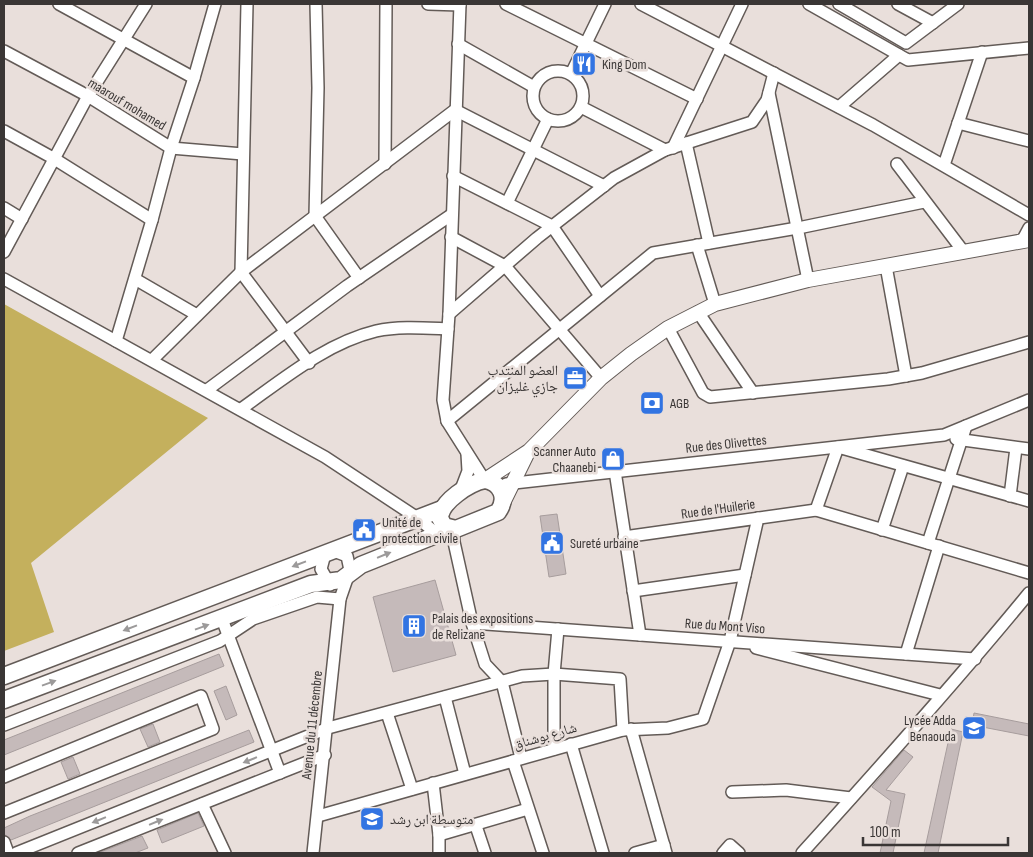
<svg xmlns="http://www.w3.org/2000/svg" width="1033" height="857" font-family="'Sofia Sans Condensed','Noto Naskh Arabic',sans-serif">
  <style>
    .green { fill: #c4b05d }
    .building { fill: #c5baba; stroke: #a79d9d }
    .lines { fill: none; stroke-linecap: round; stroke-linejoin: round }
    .minor-casing { stroke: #635b57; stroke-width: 14 }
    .major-casing { stroke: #635b57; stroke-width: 16 }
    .highway-casing { stroke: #635b57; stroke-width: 19 }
    .minor { stroke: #fff; stroke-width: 11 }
    .major { stroke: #fff; stroke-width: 14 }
    .highway { stroke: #fff; stroke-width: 16 }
    .oneway { fill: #9c9a9a }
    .labels { text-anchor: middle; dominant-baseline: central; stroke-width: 5; stroke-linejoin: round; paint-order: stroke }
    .poi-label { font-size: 14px; fill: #3a3635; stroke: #e9dfdb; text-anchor: start }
    .street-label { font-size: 14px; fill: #3a3635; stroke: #e9dfdb }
  </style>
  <rect width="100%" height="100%" fill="#e9dfdb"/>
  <polygon class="green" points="4,304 208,418 31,563 54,632 4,651"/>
  <g class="building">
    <polygon points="557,514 566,574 549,577 540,516"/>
    <polygon points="435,580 456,655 393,672 373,597"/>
    <polygon points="219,654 224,666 4,755 4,740"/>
    <polygon points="226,686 237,715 226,720 214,691"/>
    <polygon points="974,713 1029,724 1029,736 972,725"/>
    <polygon points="153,724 160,742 148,747 140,729"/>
    <polygon points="951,729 963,732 938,853 924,853"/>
    <polygon points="249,730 254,742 11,840 4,834 4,828 30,816"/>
    <polygon points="904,750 913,757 886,790 905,794 893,853 880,853 891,801 872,787"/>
    <polygon points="73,757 80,774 68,779 61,762"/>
    <polygon points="198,813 204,826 162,843 157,830"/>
    <polygon points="142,836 148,848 135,853 98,853"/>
  </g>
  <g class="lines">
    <defs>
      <g id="minor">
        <polyline points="59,4 194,78"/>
        <polyline points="247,4 241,272 309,363"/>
        <polyline points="316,4 318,88 315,216 359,278"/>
        <polyline points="428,4 460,5"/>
        <polyline points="460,4 449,314 443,400 447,421 485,481"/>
        <polyline points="506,4 697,99"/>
        <polyline points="641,4 873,125 1029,215"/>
        <polyline points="809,4 899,55"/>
        <polyline points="839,4 906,43 958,4"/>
        <polyline points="898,4 933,23"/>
        <polyline points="458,44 534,87"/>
        <polyline points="4,51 88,96 171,148 243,154"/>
        <circle cx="558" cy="96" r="25"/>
        <polyline points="571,74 605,4"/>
        <polyline points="769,93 808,280"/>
        <polyline points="581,107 665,150"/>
        <polyline points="839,107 899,55 908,60 1029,48"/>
        <polyline points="958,123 1029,141"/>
        <polyline points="4,131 53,158 152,220"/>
        <polyline points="686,143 709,243"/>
        <polyline points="673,148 742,4"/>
        <polyline points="385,164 386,4"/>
        <polyline points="897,164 963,251"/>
        <polyline points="944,165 982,52"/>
        <polyline points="453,176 552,226 600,296"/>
        <polyline points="507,203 548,119"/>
        <polyline points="4,208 22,219"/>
        <polyline points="451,237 505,266 601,378"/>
        <polyline points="1022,241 1029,228"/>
        <polyline points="697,245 715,304"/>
        <polyline points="4,252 88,96 146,4"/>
        <polyline points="886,266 906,376"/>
        <polyline points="4,279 325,457 419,519 437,534"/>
        <polyline points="135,279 197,315"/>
        <polyline points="698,312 753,393"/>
        <polyline points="449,314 537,238 614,178 665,150 752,122 767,100 774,73"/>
        <polyline points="668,328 703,393 710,397 888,379 922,373 1029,342"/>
        <polyline points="116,341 152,220 171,148 194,78 215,4"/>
        <polyline points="152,360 241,272 455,110 604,186"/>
        <polyline points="207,390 347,286 451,215"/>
        <path d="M 241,409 C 282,380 326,343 376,331 C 399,326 424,328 448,329"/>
        <polyline points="447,421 653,253 803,227 924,202"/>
        <polyline points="956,439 1029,449"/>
        <polyline points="615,471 640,635"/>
        <polyline points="506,484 944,435 1029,400"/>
        <polyline points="460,492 468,471 467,454"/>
        <polyline points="1010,496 1016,448"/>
        <polyline points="1029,501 838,447 816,510 1029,573"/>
        <polyline points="453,529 454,542 472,623 485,664 502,682 521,758"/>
        <polyline points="882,530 903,466"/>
        <polyline points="624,537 816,510"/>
        <polyline points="928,543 966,426"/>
        <polyline points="325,554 321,569 330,585"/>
        <polyline points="633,591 745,575"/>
        <polyline points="222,619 280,773"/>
        <polyline points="472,623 975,659"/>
        <polyline points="756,648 940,695"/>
        <polyline points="906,654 939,546"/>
        <polyline points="445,697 465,774"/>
        <polyline points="387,713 412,789"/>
        <polyline points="4,725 220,641 253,619 317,597 340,599"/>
        <polyline points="631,729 666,853"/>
        <polyline points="571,744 603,853"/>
        <polyline points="554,749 554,674 558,629"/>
        <polyline points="513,761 543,853"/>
        <polyline points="4,777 201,696 213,729 4,813"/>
        <polyline points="433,783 439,835 439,853"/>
        <polyline points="732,792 786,790 851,798"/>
        <polyline points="202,804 225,853"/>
        <polyline points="318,816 623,730 668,728 703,719 730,641 758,518"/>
        <polyline points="476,826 485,853"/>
        <polyline points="439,835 528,809"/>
        <polyline points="4,842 8,853"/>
        <polyline points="16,853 328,728 522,676 554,674 620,679 623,730"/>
        <polyline points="78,853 325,755"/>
        <polyline points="313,853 340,599 350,570 347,556 334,551"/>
        <polyline points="635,853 664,845"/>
        <polyline points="723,853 730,845 739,853"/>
        <path d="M 802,853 C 879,768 956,682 1029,593"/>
      </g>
      <g id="major">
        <polyline points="485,480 529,451 601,378 631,354 668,328 715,304 808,280 1029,240"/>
        <polyline points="503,503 527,454"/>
      </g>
      <g id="highway">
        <path d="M 485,480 C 501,483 508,498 498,512 L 456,529 L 444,526 L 440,518 C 441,501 470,483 485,480 Z"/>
        <polyline points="4,676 442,509"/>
        <polyline points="4,700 311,584 341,580 361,565 451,529"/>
      </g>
    </defs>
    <use href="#minor" class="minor-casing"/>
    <use href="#major" class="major-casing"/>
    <use href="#highway" class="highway-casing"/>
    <use href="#minor" class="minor"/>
    <use href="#major" class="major"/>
    <use href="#highway" class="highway"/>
  </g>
  <defs><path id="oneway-solid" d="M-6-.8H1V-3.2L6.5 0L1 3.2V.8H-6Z" transform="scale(1.25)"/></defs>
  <g class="oneway">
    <use href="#oneway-solid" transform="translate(384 555) rotate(-22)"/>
    <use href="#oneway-solid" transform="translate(299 564) rotate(159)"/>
    <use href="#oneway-solid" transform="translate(202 627) rotate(-20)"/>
    <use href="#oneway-solid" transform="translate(130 628) rotate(159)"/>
    <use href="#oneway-solid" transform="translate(49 683) rotate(-20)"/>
    <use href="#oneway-solid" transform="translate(250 760) rotate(158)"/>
    <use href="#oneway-solid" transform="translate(99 820) rotate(158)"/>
    <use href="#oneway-solid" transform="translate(156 822) rotate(-22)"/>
  </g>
  <defs>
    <symbol id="restaurant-square" viewBox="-11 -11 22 22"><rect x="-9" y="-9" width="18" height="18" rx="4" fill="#3274e2" stroke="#e9dfdb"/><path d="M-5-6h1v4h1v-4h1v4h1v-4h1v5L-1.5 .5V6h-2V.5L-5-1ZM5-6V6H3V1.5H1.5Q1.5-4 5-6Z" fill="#fff"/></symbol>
    <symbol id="office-square" viewBox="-11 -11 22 22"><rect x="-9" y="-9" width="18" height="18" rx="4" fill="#3274e2" stroke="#e9dfdb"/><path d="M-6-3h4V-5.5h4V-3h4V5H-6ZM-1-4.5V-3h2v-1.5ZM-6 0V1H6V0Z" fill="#fff"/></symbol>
    <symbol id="bank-square" viewBox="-11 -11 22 22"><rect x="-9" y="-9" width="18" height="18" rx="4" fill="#3274e2" stroke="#e9dfdb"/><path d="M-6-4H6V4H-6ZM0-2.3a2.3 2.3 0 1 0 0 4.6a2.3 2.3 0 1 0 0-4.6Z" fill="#fff"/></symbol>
    <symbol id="shop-square" viewBox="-11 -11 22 22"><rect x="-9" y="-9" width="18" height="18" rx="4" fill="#3274e2" stroke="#e9dfdb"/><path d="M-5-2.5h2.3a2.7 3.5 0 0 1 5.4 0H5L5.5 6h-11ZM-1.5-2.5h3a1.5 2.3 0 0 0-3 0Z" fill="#fff"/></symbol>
    <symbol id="civic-square" viewBox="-11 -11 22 22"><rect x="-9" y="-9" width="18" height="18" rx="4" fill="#3274e2" stroke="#e9dfdb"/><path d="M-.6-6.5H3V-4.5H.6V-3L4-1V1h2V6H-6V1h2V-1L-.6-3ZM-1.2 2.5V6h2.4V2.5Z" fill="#fff"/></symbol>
    <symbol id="building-square" viewBox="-11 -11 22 22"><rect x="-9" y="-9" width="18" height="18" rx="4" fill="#3274e2" stroke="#e9dfdb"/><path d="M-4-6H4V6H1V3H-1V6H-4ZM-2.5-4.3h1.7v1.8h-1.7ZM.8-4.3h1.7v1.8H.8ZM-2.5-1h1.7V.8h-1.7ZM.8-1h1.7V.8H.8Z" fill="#fff"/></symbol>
    <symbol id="school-square" viewBox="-11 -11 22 22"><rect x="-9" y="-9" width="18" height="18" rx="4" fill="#3274e2" stroke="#e9dfdb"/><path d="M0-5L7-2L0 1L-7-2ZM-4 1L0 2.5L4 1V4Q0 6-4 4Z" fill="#fff"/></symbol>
    <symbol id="university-square" viewBox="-11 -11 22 22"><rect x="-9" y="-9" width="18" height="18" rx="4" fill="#3274e2" stroke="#e9dfdb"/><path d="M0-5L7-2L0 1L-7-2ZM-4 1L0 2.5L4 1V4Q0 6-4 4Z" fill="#fff"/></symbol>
  </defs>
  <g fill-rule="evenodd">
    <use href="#restaurant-square" x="570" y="50" width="28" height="28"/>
    <use href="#office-square" x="561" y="364" width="28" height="28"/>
    <use href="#bank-square" x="638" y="389" width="28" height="28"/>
    <use href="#shop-square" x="599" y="445" width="28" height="28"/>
    <use href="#civic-square" x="350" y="516" width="28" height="28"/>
    <use href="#civic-square" x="538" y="529" width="28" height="28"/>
    <use href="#building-square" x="400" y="612" width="28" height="28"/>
    <use href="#school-square" x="960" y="714" width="28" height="28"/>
    <use href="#university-square" x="358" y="805" width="28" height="28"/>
  </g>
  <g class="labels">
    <g class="poi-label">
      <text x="602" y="64">King Dom</text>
      <text x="558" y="370" text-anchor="end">العضو المنتدب<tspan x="558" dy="16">جازي غليزان</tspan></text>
      <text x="670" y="403">AGB</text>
      <text x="596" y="451" text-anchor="end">Scanner Auto<tspan x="596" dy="16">Chaanebi</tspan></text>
      <text x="382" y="522">Unité de<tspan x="382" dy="16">protection civile</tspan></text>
      <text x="570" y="543">Sureté urbaine</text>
      <text x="432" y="618">Palais des expositions<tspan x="432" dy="16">de Relizane</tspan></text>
      <text x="956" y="720" text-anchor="end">Lycée Adda<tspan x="956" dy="16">Benaouda</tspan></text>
      <text x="390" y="819">متوسطة ابن رشد</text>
    </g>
    <g class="street-label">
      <text transform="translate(127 104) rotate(31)">maarouf mohamed</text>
      <text transform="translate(726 444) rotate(-6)">Rue des Olivettes</text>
      <text transform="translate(718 509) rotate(-8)">Rue de l'Huilerie</text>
      <text transform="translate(725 626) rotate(4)">Rue du Mont Viso</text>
      <text transform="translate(312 725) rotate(-84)">Avenue du 11 décembre</text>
      <text transform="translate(545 736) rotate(-16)">شارع بوشناق</text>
    </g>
  </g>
  <rect width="1033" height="857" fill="none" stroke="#3a3635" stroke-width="10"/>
  <path d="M863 837v8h145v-8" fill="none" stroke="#3a3635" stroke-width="2.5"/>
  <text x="870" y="837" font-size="15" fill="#3a3635" stroke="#e9dfdb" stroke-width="4" paint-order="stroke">100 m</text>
</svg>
